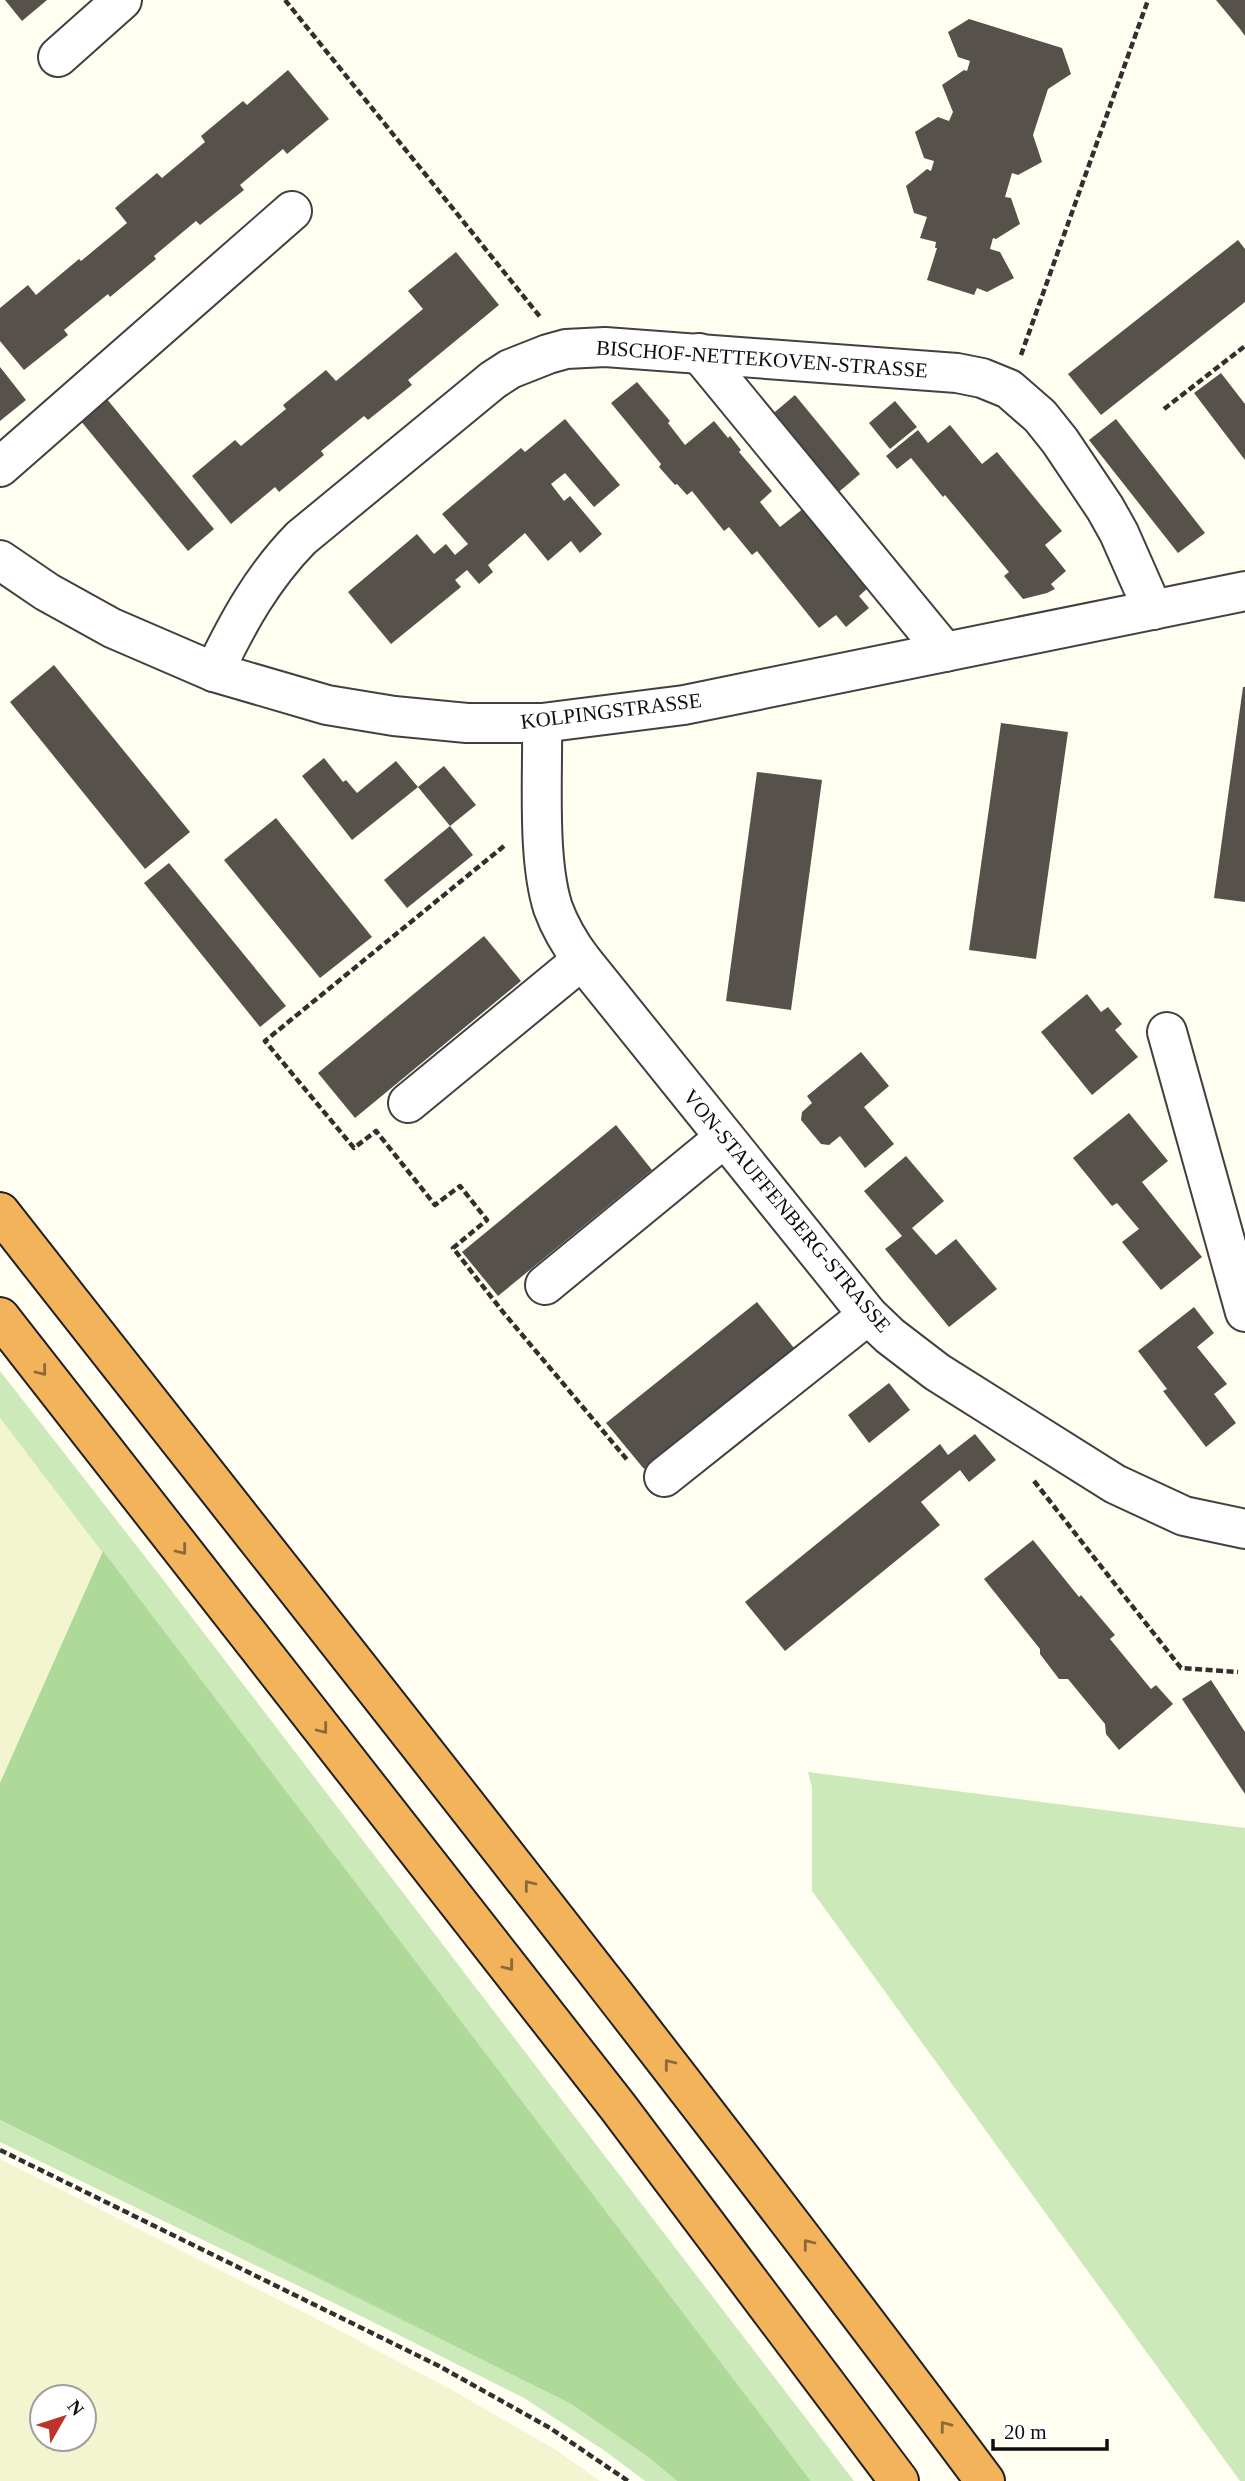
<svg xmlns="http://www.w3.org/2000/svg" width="1245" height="2481" font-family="Georgia,serif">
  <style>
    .farmland { fill: #f3f4d0; fill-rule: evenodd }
    .green { fill: #cce9ba }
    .forest { fill: #aed999 }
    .building { fill: #57514b }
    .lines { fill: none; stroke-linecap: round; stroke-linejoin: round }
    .minor-casing { stroke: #414141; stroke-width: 42 }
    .highway-casing { stroke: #1f1f1f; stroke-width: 42 }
    .path { stroke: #303030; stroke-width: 4.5; stroke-dasharray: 7 3.5; stroke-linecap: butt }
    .minor { stroke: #fff; stroke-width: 38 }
    .highway { stroke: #f2b35a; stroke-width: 38 }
    .oneway { stroke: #8b6938 }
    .labels { text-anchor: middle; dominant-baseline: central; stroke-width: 7; stroke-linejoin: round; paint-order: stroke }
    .street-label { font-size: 21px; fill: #0e0e0e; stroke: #fff }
  </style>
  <rect width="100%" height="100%" fill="#fffef0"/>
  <g class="farmland">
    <polygon points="0,1418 103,1551 0,1783"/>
    <path d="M 0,2159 L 329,2325 L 452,2390 L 556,2450 L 600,2481 L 0,2481 ZM 84,2397 L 84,2439 L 42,2439 L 42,2397 Z"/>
  </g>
  <g class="green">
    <polygon points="0,1371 161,1577 854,2481 811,2481 0,1418"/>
    <polygon points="808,1772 1245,1828 1245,2481 1240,2481 812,1891 812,1788"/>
    <polygon points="0,2120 571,2404 648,2457 677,2481 645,2481 605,2451 524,2398 365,2318 0,2142"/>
  </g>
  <polygon class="forest" points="103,1551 811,2481 677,2481 648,2457 571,2404 0,2120 0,1783"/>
  <g class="building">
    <polygon points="5,0 47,0 22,21"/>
    <polygon points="1216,0 1245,0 1245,36 1240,29"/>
    <polygon points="969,19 1062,48 1071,74 1048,89 1033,135 1042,162 1018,175 1012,173 1005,197 1011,198 1020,224 996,239 993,238 990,249 1000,252 1014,278 987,292 977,288 974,295 927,280 937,248 935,248 936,242 920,238 927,217 914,213 906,186 927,169 931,171 934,161 924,158 915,132 938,117 949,121 953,112 942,85 964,70 967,71 970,61 958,57 948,32"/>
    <polygon points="288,70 329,119 287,154 283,149 240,185 244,190 200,225 196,221 154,256 156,259 110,297 108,294 64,330 68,335 24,370 0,341 0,308 28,285 36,295 79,259 81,261 127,223 115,208 157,173 162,178 205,142 201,136 243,101 247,105"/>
    <polygon points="1238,240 1245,249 1245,302 1101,415 1068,374"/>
    <polygon points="456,252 499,305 408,380 412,385 368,420 364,416 321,451 324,455 279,492 275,487 231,524 192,476 235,440 241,446 286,409 283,405 326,370 336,381 423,309 408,291"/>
    <polygon points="0,367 26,400 0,421"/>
    <polygon points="1221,373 1245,404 1245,460 1194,393"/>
    <polygon points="637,382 670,421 668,423 685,445 714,421 728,438 730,436 741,450 739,452 772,491 760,502 780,527 804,508 869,587 859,596 869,608 846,627 836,615 819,628 757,551 752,555 729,527 724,531 692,491 687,495 677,484 675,485 659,467 661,464 611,403"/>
    <polygon points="795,395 860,474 834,496 769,417"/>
    <polygon points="106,398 214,529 188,551 80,420"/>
    <polygon points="895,401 917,427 890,449 869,423"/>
    <polygon points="565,419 620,485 594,507 565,473 551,484 564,501 570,496 602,534 580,553 571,541 548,561 525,533 488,565 493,572 479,584 467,570 455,580 461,587 391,644 348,592 417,534 434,554 446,544 455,555 468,544 442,514 521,448 525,452"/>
    <polygon points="1116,419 1205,533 1178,553 1089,440"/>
    <polygon points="950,425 982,464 997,452 1062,531 1045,545 1066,571 1051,584 1055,589 1047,593 1023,599 1004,576 1009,572 945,495 943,497 911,458 897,469 886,456 918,430 928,443"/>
    <polygon points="54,665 190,832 145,869 10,702"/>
    <polygon points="1243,687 1245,687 1245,902 1214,898"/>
    <polygon points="1001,723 1068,732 1036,959 969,950"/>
    <polygon points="324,758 343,782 346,780 357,793 396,761 418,787 352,840 302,776"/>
    <polygon points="444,766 476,805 450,826 418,787"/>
    <polygon points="757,772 822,780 791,1010 726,1001"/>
    <polygon points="276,818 372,937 320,978 224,860"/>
    <polygon points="450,826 473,855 407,908 384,880"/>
    <polygon points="169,863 286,1006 260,1027 144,883"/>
    <polygon points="484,936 521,981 355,1118 318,1073"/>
    <polygon points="1087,994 1101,1012 1108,1007 1122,1024 1115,1030 1138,1057 1092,1095 1041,1032"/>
    <polygon points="861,1052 889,1086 864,1107 894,1144 865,1168 840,1136 829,1145 821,1144 801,1120 802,1112 812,1103 807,1096"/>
    <polygon points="1129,1113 1168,1161 1142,1182 1202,1257 1161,1290 1122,1242 1139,1229 1117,1203 1112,1206 1073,1158"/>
    <polygon points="616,1125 652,1170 498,1296 462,1252"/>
    <polygon points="906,1156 944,1201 912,1228 936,1255 956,1239 997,1289 949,1327 885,1249 902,1236 864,1191"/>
    <polygon points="757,1302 794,1348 644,1469 606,1423"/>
    <polygon points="1194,1307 1214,1333 1197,1347 1227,1384 1214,1394 1236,1423 1206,1447 1163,1391 1167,1389 1138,1351"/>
    <polygon points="889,1383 910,1410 869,1443 848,1415"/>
    <polygon points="975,1434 996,1460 969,1482 960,1470 921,1502 940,1525 785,1651 745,1602 940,1444 948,1455"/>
    <polygon points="1033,1540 1079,1597 1081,1595 1115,1635 1110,1639 1151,1689 1156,1685 1173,1704 1119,1750 1106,1734 1105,1724 1068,1679 1059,1679 1040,1654 1040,1649 984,1579"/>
    <polygon points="1211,1680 1245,1732 1245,1794 1182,1699"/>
  </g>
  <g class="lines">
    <defs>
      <g id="minor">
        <polyline points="58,57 122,0"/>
        <polyline points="699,353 945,652"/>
        <polyline points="0,467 292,211"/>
        <polyline points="0,560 47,592 112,628 214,672 327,705 394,716 467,723 542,723 684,705 1245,591"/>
        <path d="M 214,672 C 238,622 262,578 301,538 L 493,380 L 510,369 L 548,354 L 566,349 L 605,347 L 957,373 L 982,378 L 1009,389 L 1040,416 L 1060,441 L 1105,508 L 1119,533 L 1153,610"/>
        <path d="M 542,723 C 543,777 537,858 553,908 C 560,927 570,944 582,960 L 868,1315 L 890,1336 L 937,1372 L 1115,1484 L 1184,1516 L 1245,1529"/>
        <polyline points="1167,1032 1245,1312"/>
        <polyline points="408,1103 582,960"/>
        <polyline points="545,1285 724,1138"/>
        <polyline points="664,1477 868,1315"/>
      </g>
      <g id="highway">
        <path d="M 0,1212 C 330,1633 665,2051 985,2481"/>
        <polyline points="0,1317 618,2107 899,2481"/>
      </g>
    </defs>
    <use href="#minor" class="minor-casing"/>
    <use href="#highway" class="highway-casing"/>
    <g class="path">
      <polyline points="285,0 541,318"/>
      <polyline points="1021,355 1148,0"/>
      <polyline points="1164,409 1245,346"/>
      <polyline points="504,846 265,1041 354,1148 376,1131 435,1205 460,1186 487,1220 453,1248 503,1312 629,1462"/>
      <polyline points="1034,1481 1181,1668 1238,1672"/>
      <polyline points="0,2150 439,2366 550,2428 628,2481"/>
    </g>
    <use href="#minor" class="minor"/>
    <use href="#highway" class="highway"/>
  </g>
  <defs><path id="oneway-chevron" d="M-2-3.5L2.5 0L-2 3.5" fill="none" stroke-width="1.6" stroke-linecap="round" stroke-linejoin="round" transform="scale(1.75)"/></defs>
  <g class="oneway">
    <use href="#oneway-chevron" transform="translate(42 1371) rotate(52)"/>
    <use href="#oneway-chevron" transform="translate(182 1550) rotate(52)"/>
    <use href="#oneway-chevron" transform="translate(323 1729) rotate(52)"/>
    <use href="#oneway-chevron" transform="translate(529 1885) rotate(-128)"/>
    <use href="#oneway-chevron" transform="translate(509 1966) rotate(52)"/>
    <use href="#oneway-chevron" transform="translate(669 2064) rotate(-128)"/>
    <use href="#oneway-chevron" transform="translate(808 2244) rotate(-128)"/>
    <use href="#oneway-chevron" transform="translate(945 2426) rotate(-127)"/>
  </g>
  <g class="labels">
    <g class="street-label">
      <text transform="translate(762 359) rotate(4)">BISCHOF-NETTEKOVEN-STRASSE</text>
      <text transform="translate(611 711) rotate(-7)">KOLPINGSTRASSE</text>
      <text transform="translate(787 1211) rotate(50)">VON-STAUFFENBERG-STRASSE</text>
    </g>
  </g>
  <g transform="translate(63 2418) rotate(51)"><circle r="33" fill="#ffffff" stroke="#9f9f9f" stroke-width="2"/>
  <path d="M0-5L12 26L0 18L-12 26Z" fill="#bd3428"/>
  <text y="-10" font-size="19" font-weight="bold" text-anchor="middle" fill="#0e0e0e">N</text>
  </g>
  <path d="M993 2439v10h114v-10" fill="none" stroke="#0e0e0e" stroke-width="3.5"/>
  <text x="1004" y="2439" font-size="21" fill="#0e0e0e" stroke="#ffffff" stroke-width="5" paint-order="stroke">20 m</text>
</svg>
